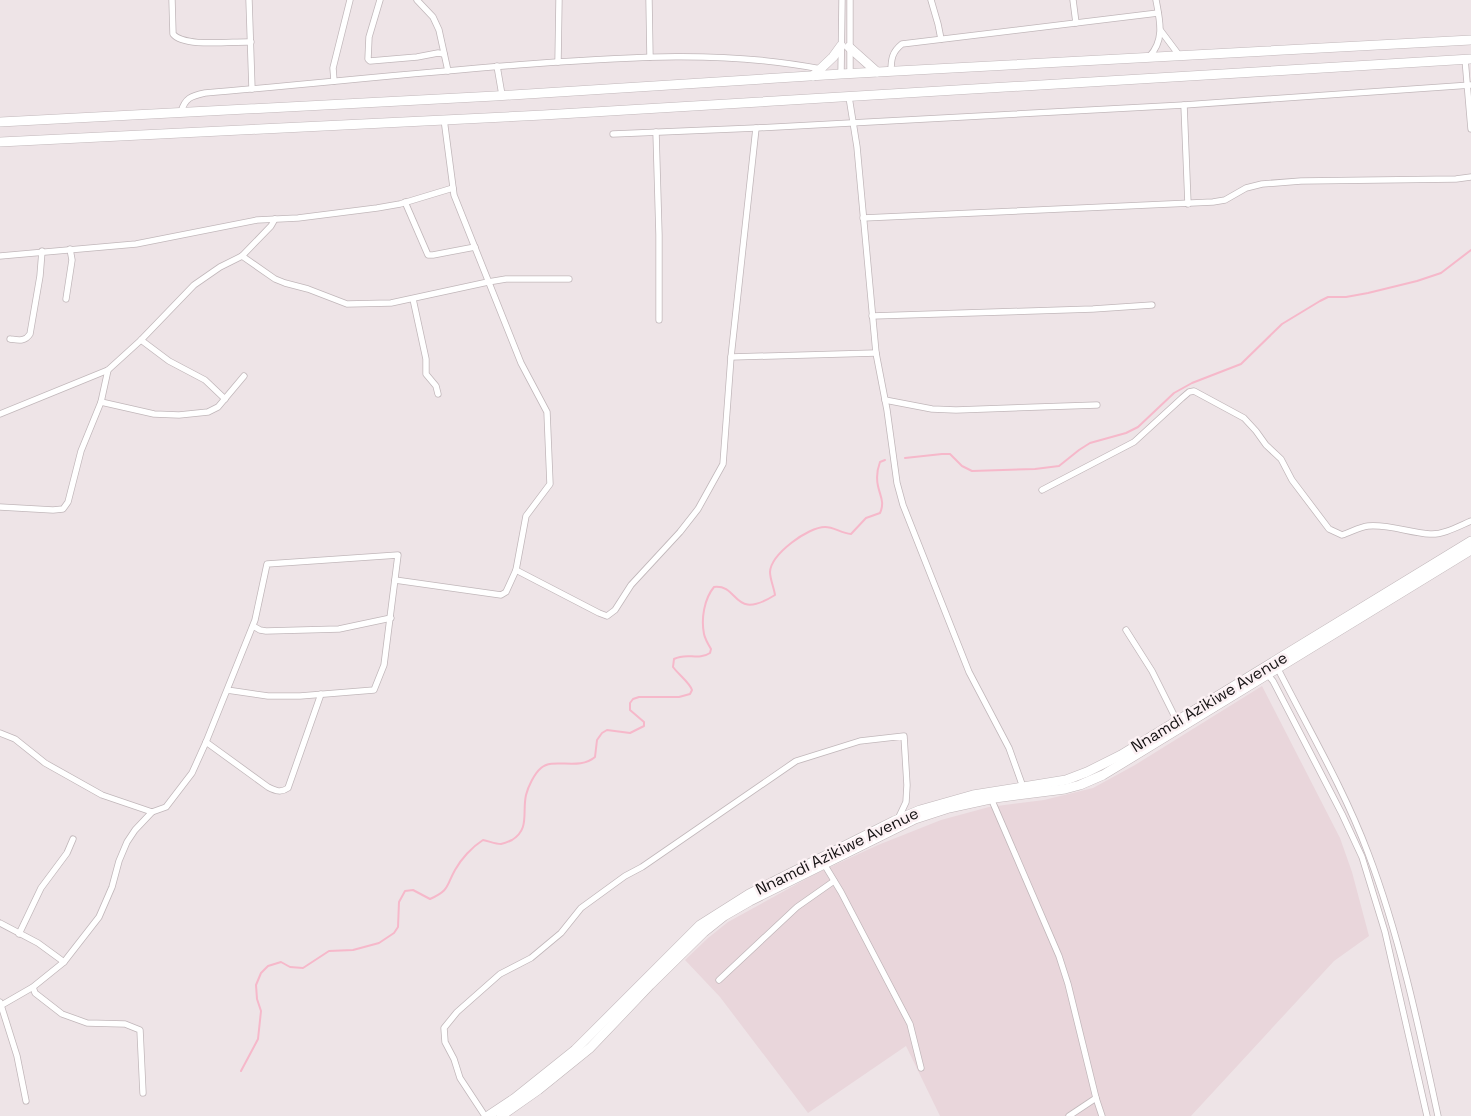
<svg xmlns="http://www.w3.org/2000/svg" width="1471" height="1116" font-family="'Space Grotesk',sans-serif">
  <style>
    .built { fill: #e9d6db }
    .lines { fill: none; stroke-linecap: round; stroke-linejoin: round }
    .stream { stroke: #f6b8ca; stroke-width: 2 }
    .minor-casing { stroke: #c1b7ba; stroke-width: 7 }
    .primary-casing { stroke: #c1b7ba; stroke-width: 10 }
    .trunk-casing { stroke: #c1b7ba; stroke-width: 10 }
    .minor { stroke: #fff; stroke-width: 5.5 }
    .primary { stroke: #fff; stroke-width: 9 }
    .trunk { stroke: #fff; stroke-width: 9 }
    .labels { text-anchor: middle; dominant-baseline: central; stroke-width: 5; stroke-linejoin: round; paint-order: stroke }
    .street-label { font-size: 16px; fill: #161314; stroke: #fcf1f4 }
  </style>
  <rect width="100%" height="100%" fill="#eee4e7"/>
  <polygon class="built" points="1262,686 1340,838 1352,872 1369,936 1334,961 1191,1116 940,1116 906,1046 808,1113 720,997 685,960 708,938 728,922 815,874 878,845 941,820 989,807 1044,800 1093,788 1135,765"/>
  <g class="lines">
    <g class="stream">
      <polyline points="905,458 942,454 950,454 962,466 972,471 1035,469 1059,466 1079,450 1090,443 1126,433 1138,427 1174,393 1192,383 1241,364 1282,324 1320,301 1328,297 1346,297 1368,293 1417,281 1441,273 1471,250"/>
      <path d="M 241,1071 L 258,1039 L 261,1011 L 257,999 L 256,985 L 261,973 L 268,966 L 281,962 L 290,967 L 303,968 L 329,951 L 353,950 L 379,943 L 394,933 L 398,927 L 399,902 L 405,891 L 413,890 L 430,899 C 450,890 446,886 455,870 C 461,859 472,847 483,840 C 489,841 495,844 501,844 C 506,843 508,842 512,840 C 530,829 522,813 526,795 C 528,787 534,774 541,768 C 553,757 579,771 595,757 L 597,740 L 602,733 L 607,730 L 630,733 L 644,726 L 644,722 L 630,710 L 630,703 L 633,699 L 639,697 L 679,697 L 690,694 L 692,690 C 690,683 678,674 673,667 L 674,659 C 687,652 698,661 710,653 L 711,649 C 708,644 705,639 704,634 C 701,619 704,599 714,587 C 740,584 732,622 775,595 C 774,588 770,579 770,572 C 771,554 808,527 825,527 C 834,527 841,533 851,534 L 866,518 L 880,513 C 885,502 880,496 878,486 C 876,477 877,470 880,462 L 885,460"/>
    </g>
    <defs>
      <g id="minor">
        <path d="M 172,0 L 173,34 C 184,48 234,41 251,42"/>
        <polyline points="249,0 252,89"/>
        <polyline points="380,0 369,37 368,59 370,61 417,57 438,53 444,54"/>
        <polyline points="417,0 433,17 439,30 448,71"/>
        <polyline points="649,0 650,57"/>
        <polyline points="931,0 938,24 941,39"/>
        <polyline points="1073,0 1076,23"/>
        <polyline points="1161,31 1179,55"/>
        <path d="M 1149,57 C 1165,40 1160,21 1156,0"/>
        <polyline points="1465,59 1471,129"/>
        <polyline points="558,62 559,0"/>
        <polyline points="497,66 502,95"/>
        <path d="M 891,72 C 891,59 892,52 902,44 L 1158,13"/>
        <polyline points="850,73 850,0"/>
        <polyline points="841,74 842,0"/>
        <polyline points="334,81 333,68 350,0"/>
        <polyline points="849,97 857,147 876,353 887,410 897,483 903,505 969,672 1009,748 1023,787"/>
        <polyline points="1184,105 1188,204"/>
        <path d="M 181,112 C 185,98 191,96 205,93 C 313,84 421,72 530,64 C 626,57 726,50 821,69"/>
        <polyline points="656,132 659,235 659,320"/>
        <polyline points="613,134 756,128 1184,105 1471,85"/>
        <polyline points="405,202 428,255 433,255 475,247"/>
        <polyline points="863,218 1213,202 1225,200 1246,188 1262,184 1301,181 1456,179 1471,177"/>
        <polyline points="0,256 136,244 257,220 298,218 377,208 400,204 453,188"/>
        <polyline points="242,256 275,279 285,283 308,289 347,304 391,303 488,282 506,279 569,279"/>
        <polyline points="66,299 72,260 70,249"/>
        <polyline points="413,299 426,359 426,374 436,386 438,394"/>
        <polyline points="872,316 1093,309 1152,305"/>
        <path d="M 10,339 C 18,340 25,342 30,334 L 40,276 L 42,251"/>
        <polyline points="141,340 169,361 205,380 225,399"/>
        <polyline points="731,357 876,353"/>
        <polyline points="885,400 932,409 956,410 1097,405"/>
        <polyline points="101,402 154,414 179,415 208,412 218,407 244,376"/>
        <polyline points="0,414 108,370 141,340 194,285 220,267 242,256 271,226 275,219"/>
        <path d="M 1042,490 L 1134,442 L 1182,398 L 1189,392 L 1194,391 L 1244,418 L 1256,431 L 1266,445 L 1281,459 L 1292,480 L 1329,529 L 1342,535 C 1351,532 1360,527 1368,526 C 1389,524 1410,533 1430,534 C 1443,535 1459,526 1471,521"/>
        <polyline points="0,507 53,510 63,509 68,502 81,451 101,402 108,370"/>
        <polyline points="516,570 599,613 607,616 615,610 631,585 680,532 698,509 723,464 731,357 756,128"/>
        <polyline points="395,580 501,595 506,592 516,570 526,516 550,484 547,412 521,363 454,195 444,119"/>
        <polyline points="253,626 260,630 266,631 339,629 391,618"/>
        <polyline points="1126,630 1152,671 1177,721"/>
        <path d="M 1278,669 C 1309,730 1344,789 1368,853 C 1400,937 1419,1028 1438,1116"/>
        <polyline points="1268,675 1273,681 1342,814 1362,857 1385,932 1427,1116"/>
        <polyline points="0,733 15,739 45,763 102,795 152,812 166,807 192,773 206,742 255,620 267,564 398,555 384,665 374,690 300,696 268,696 227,690"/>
        <path d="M 206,742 L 268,787 C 276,791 281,793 288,788 L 321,694"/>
        <polyline points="990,796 1059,956 1068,984 1096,1098 1102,1116"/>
        <polyline points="824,864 841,892 910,1024 921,1068"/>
        <polyline points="0,923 38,943 64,962"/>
        <polyline points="19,934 41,888 67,853 73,839"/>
        <polyline points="719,980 797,907 834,881"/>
        <polyline points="33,987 35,993 62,1014 87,1023 125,1024 140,1030 143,1093"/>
        <polyline points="0,1002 17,1056 26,1101"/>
        <polyline points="0,1006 33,987 64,962 99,917 112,887 119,861 127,842 135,830 152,812"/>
        <polyline points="485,1116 460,1078 454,1059 445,1042 444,1028 457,1012 500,974 531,958 561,933 581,908 625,876 642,867 796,761 860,741 904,736 907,785 906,802 898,819"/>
        <polyline points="1069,1116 1096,1098"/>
      </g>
      <g id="primary">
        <polyline points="488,1116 515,1098 575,1050 700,925 749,894 894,821 920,810 973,795 1066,780 1087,772 1121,755 1471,541"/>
        <polyline points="501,1116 538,1090 590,1048 650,985 704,932 724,916 750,901 915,819 949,808 995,798 1065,789 1080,785 1103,775 1471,550"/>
      </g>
      <g id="trunk">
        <polyline points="849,47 877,72"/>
        <polyline points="813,76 833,57 841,46"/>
        <polyline points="0,122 495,96 841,74 1471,40"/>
        <polyline points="0,142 543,115 1471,59"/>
      </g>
    </defs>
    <use href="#minor" class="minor-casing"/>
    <use href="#primary" class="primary-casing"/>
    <use href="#trunk" class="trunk-casing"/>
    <use href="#minor" class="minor"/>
    <use href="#primary" class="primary"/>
    <use href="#trunk" class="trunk"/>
  </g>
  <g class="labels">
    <g class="street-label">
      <text transform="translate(1209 702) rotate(-31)">Nnamdi Azikiwe Avenue</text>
      <text transform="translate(837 851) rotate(-26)">Nnamdi Azikiwe Avenue</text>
    </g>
  </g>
</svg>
